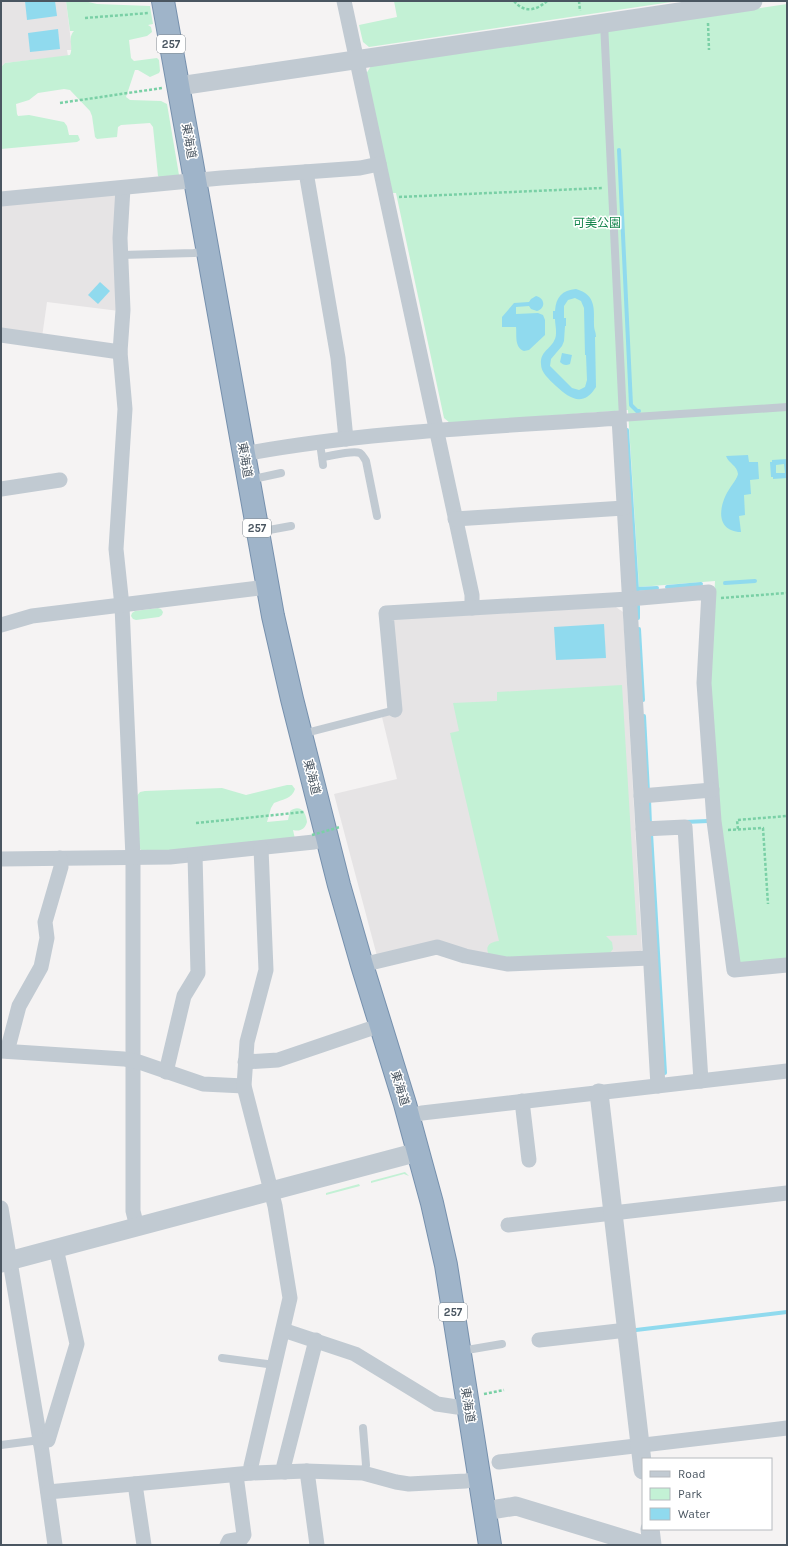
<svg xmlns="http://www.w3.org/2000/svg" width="788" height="1546" font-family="Karla,'Noto Sans JP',sans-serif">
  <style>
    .education { fill: #e6e4e5 }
    .green { fill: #c3f1d5 }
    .water { fill: #90daee; fill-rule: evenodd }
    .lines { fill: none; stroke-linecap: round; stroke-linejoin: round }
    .stream { stroke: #90daee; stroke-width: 4 }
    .trunk-casing { stroke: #7690ad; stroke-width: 24 }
    .path { stroke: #7ad0a6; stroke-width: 2.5; stroke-dasharray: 3 2; stroke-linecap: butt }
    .service { stroke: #c1cad2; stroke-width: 8 }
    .minor { stroke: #c1cad2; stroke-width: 15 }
    .tertiary { stroke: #c1cad2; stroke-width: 19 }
    .trunk { stroke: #9fb4c9; stroke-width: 22 }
    .path-bridge { stroke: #7ad0a6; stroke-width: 2.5; stroke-dasharray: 3 2; stroke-linecap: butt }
    .labels { text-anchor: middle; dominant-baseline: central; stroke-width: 3; stroke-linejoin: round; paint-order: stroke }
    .shield { fill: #fff; stroke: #808990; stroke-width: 1 }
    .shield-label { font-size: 11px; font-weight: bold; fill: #4a5661 }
    .street-label { font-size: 12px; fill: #4a5661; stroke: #fff }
    .park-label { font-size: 12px; fill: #17864f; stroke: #fff }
  </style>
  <rect width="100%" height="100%" fill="#f5f3f3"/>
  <g class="education">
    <polygon points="1,1 66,1 72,50 67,50 68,56 5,63 1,67"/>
    <polygon points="120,194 119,311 47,302 42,337 1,330 1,204"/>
    <polygon points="616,607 623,612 642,950 639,954 518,960 466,951 377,956 334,794 397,779 382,717 399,712 391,619"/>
  </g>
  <g class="green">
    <path d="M 66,1 L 84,1 L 97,4 L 150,6 L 153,24 L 148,25 L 151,27 L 152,32 L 147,36 L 129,40 L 131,58 L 134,61 L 157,58 L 159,60 L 160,71 L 159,73 L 150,77 L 138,70 L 135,70 L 126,97 L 130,100 L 161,101 L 167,104 L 179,175 L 161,179 L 158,176 L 153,127 L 150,123 L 121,125 L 118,127 L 117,137 L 97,139 L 95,137 L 92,116 L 90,111 L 70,90 L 64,89 L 38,93 L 29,100 L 16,104 L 17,114 L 18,116 L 29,115 L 64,122 L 67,126 L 69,135 L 78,135 L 80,140 L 77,142 L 1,149 L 1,67 L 5,63 L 70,55 C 74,47 67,38 74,31 L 70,31 Z"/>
    <polygon points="394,1 678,1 369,47 363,42 359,25 397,17"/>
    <polygon points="787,4 787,959 739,963 720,821 710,683 715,581 639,587 628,410 450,423 444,418 396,193 391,193 366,74 371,66 374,65"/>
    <polygon points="158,608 161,609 163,612 162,615 159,617 136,620 133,619 131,616 132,613 135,611"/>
    <path d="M 622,685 L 637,935 L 606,936 L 612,942 L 613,949 L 610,953 L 518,960 L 489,955 C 484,945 491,942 499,941 L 450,733 L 459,731 L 453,703 L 497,701 L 497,692 Z"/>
    <path d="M 287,785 L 292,785 L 295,789 C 292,799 283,799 274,803 L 271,808 L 267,822 L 288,820 L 290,811 C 300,804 306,812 307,822 C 305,829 300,832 293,830 L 295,839 L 170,852 L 142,851 L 138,847 L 136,797 L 140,792 L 145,791 L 222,788 L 246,795 Z"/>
    <polygon points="405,1172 409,1176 404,1174 371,1183 371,1181"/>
    <polygon points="359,1184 360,1186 326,1195 326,1193"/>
  </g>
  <g class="water">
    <polygon points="25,1 55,1 57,16 27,20"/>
    <polygon points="58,29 60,49 30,52 28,33"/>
    <polygon points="100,282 110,291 98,304 88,295"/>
    <path d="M 576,289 C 596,295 594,308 594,325 C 594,330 596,332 596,337 L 595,337 L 596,387 C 583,408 569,398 556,386 C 549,379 541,373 541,364 C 540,352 550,349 554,341 C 558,335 555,325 555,319 L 553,319 L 553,311 L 555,311 C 556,297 562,290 576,289 ZM 575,298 L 581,301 L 584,308 L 585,355 L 586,355 L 587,380 L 585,387 L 579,390 L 572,388 L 550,366 L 551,359 L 562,346 L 564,341 L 565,326 L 566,326 L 566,318 L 564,318 L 564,306 L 568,300 Z"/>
    <path d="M 536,296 C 545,298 546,308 537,311 L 531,309 L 529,306 L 516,307 L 516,314 L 538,313 L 543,315 L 545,320 L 545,335 L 529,350 L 524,351 C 514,347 517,335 516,327 L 502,327 L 502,317 L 514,303 L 529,302 L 531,299 Z"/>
    <path d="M 562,353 L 572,355 L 570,364 C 566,366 563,365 560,362 Z"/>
    <path d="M 748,455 L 749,462 L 758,462 L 759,479 L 750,480 L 751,494 L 744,495 L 745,515 L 739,516 L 741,532 C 714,531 719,504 730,488 C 733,483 737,479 738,474 C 737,465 729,464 726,456 Z"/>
    <path d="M 787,459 L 787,478 L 773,479 L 773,477 L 771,477 L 770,462 L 772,462 L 772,460 ZM 784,464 L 785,473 L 776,473 L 776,465 Z"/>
    <polygon points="604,624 606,658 556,660 554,627"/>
  </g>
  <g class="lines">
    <g class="stream">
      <polyline points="619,150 631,405 637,411 639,411"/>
      <polyline points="627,430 637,590"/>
      <polyline points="725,583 755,581"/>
      <polyline points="667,587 701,584"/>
      <polyline points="637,589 657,588"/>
      <polyline points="638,606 638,618"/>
      <polyline points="639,629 643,700"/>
      <polyline points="644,716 648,792"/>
      <polyline points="649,799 650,825"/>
      <polyline points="685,822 708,821"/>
      <polyline points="651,833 665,1073"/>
      <polyline points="636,1330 787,1312"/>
    </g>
    <defs>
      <polyline id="trunk" points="163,1 273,616 292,699 339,885 362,965 405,1104 432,1203 446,1265 490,1545"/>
    </defs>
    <use href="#trunk" class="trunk-casing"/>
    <g class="path">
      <path d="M 514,1 C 524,13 536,11 547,1"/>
      <polyline points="579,1 580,11"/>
      <polyline points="85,18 149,13"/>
      <polyline points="708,23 709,50"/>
      <polyline points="60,103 162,88"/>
      <polyline points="399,197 602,188"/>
      <polyline points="721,598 787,593"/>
      <polyline points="196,823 304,812"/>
      <polyline points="738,829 737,820 787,816"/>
      <polyline points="728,830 763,828 768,904"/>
      <polyline points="484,1394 504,1390"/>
    </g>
    <g class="service">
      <polyline points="604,23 623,418"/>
      <polyline points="121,255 194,253 206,251"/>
      <polyline points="619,418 787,407"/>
      <polyline points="320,443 323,465"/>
      <path d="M 322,457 C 331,456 352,450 360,453 C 363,455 364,458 366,461 L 377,516"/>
      <polyline points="249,480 281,473"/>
      <polyline points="258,532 291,526"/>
      <polyline points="302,734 395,710"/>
      <polyline points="461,1351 502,1344"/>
      <polyline points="222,1358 275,1365"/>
      <polyline points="363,1428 366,1465 364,1473"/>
      <polyline points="1,1445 40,1440"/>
    </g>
    <g class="minor">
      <polyline points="344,1 472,595 472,608"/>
      <polyline points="306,172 338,358 346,439"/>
      <polyline points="123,188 120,238 123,310 120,352 125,409 116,549 122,606 133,858 133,1211 137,1227"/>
      <polyline points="1,199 221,178 360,168 379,164"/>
      <polyline points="1,335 120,352"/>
      <path d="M 243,454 C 367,431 494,427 619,418 L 658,1086"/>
      <polyline points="1,489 60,480"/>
      <polyline points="455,519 624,508"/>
      <polyline points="1,625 32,616 267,587"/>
      <polyline points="395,710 386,613 629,599 709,592 704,683 714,821 734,970 787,965"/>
      <polyline points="641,796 712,790"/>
      <polyline points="643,829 685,827 701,1081"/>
      <polyline points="1,859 170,857 314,842 328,839"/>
      <polyline points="362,965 437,947 465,956 507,964 650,958"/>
      <polyline points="1,1051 124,1059 139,1062 203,1084 244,1086"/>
      <polyline points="8,1051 9,1044 19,1006 41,967 47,938 45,922 61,867 60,858"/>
      <polyline points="245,1062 278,1060 381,1025"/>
      <polyline points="166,1072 184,996 198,973 195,855"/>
      <polyline points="522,1101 529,1160"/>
      <polyline points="408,1117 422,1113 787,1071"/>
      <polyline points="1,1208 42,1452 55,1545"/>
      <polyline points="508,1225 787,1193"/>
      <polyline points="283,1330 355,1354 437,1404 457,1407 469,1405"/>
      <polyline points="539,1340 627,1330"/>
      <polyline points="40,1442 48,1440 77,1344 56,1248"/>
      <polyline points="499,1462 787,1428"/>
      <polyline points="307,1471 317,1545"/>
      <polyline points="285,1472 284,1465 316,1340"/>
      <polyline points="251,1473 251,1466 290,1298 275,1206 244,1086 247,1042 266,970 261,848"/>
      <polyline points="135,1484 144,1545"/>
      <polyline points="48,1492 251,1473 306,1471 363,1473 396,1482 409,1484 466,1481 480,1478"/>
      <polyline points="227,1545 229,1541 241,1539 244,1535 236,1475"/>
    </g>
    <g class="tertiary">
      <polyline points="179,86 753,1"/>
      <polyline points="599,1093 643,1470"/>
      <polyline points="1,1263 418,1152"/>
      <polyline points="485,1511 516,1506 644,1545"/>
      <polyline points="650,1529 652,1545"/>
    </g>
    <use href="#trunk" class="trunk"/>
    <polyline class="path-bridge" points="312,835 340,827"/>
  </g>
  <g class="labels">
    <g class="shield">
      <rect x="157" y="35" width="28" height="18" rx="3"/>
      <rect x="243" y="519" width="28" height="18" rx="3"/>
      <rect x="439" y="1303" width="28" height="18" rx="3"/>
    </g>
    <g class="shield-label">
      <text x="171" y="44">257</text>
      <text x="257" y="528">257</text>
      <text x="453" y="1312">257</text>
    </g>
    <g class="street-label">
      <text transform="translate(189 141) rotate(80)">東海道</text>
      <text transform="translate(245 460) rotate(80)">東海道</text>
      <text transform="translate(312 777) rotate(76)">東海道</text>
      <text transform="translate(400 1088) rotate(73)">東海道</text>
      <text transform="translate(468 1405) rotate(81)">東海道</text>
    </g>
    <g class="park-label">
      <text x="597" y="223">可美公園</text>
    </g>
  </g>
  <rect width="788" height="1546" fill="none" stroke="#4a5661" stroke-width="4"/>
  <rect x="642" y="1458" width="130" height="72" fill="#ffffff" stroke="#b7bbc0"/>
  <rect x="650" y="1471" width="20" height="6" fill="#c1cad2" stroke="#b7bbc0"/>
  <text x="678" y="1478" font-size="12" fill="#4a5661">Road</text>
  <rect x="650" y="1488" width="20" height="12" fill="#c3f1d5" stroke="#b7bbc0"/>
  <text x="678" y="1498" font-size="12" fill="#4a5661">Park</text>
  <rect x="650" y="1508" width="20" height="12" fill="#90daee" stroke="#b7bbc0"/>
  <text x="678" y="1518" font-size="12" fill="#4a5661">Water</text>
</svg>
